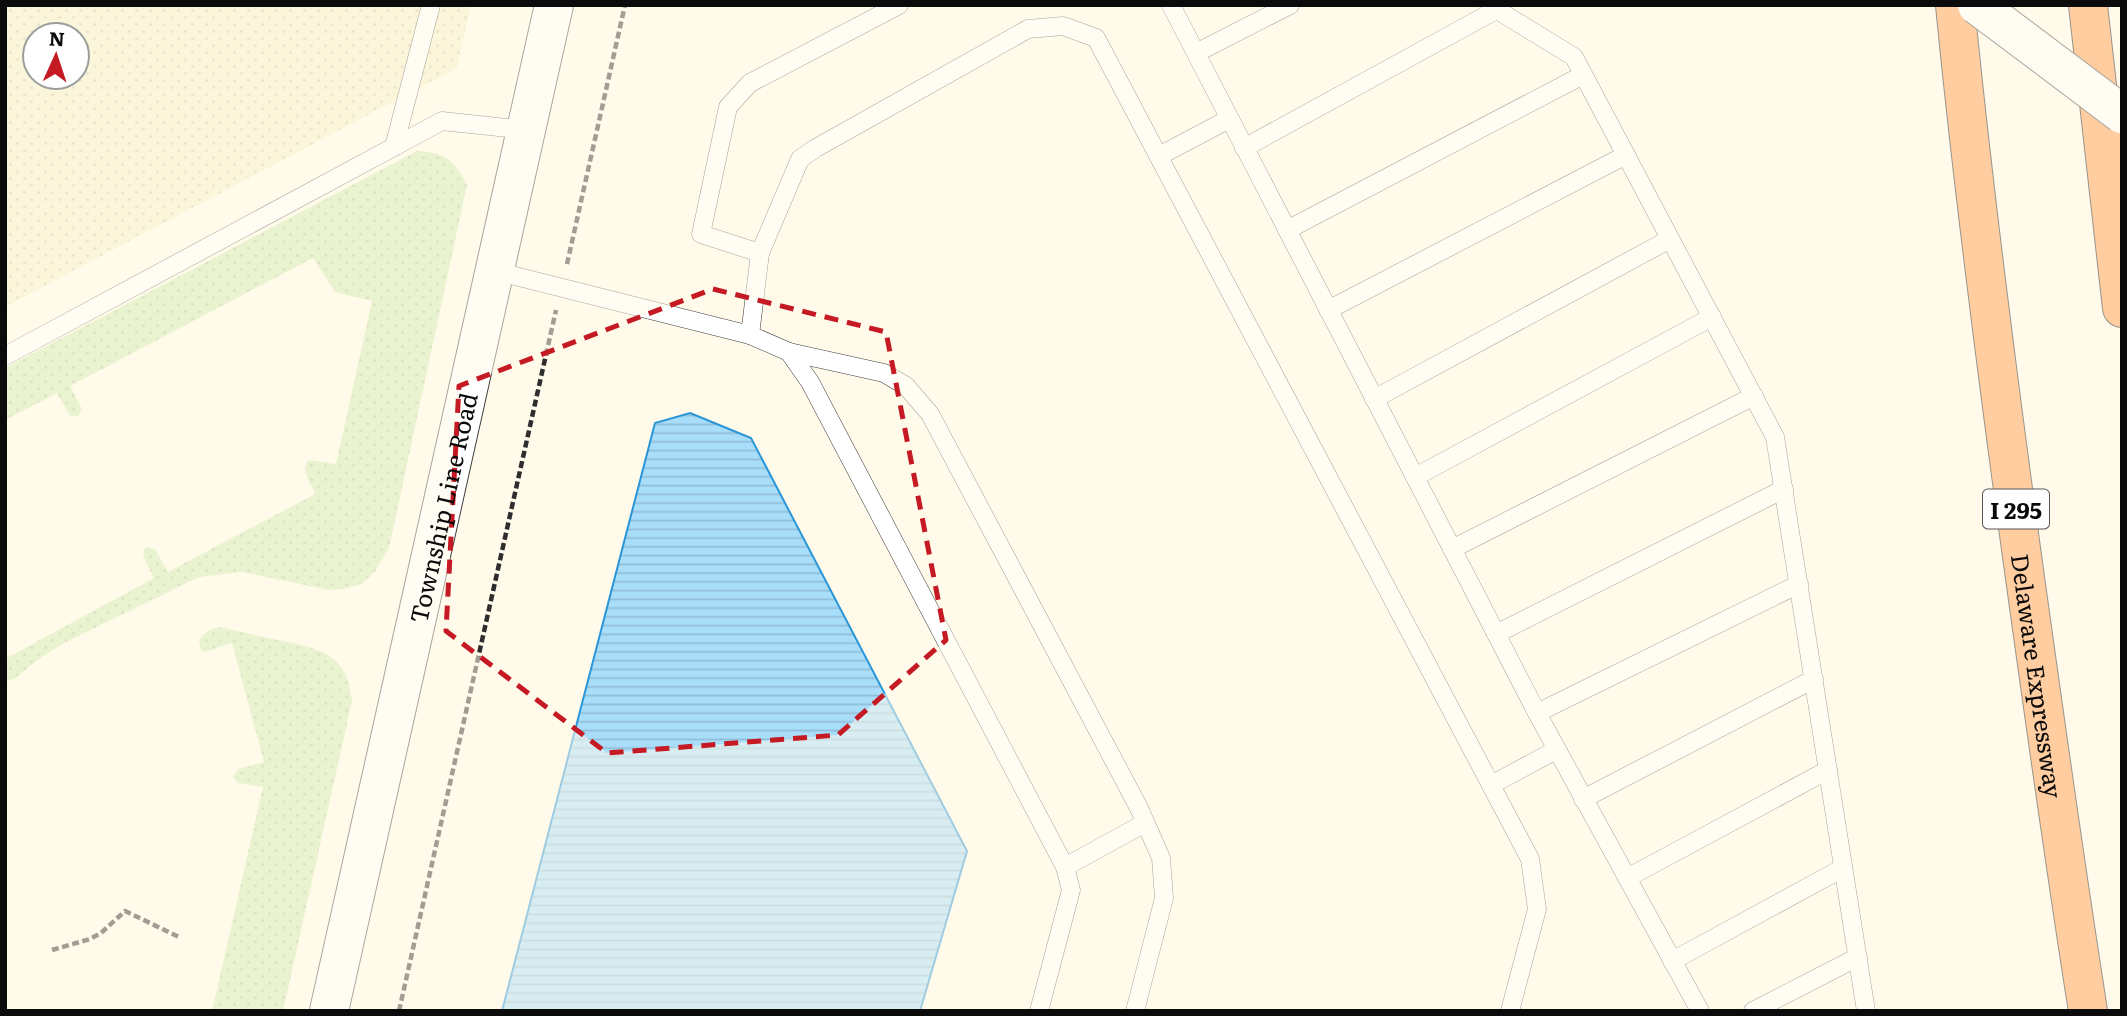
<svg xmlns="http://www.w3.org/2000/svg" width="2127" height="1016" font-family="Literata,serif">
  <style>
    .farmland { fill: url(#farmland-dots); fill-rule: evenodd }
    .green { fill: url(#green-dots) }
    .water { fill: url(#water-rules); stroke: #2a96d8; stroke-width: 2 }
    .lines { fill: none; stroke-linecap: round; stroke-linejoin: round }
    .service-casing { stroke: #3e3e3e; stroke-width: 19 }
    .tertiary-casing { stroke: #3e3e3e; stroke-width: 40 }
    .motorway-casing { stroke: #1c1c1c; stroke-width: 40 }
    .path { stroke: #2d2d2d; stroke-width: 4.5; stroke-dasharray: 7 3.5; stroke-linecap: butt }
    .service { stroke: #fff; stroke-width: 18 }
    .tertiary { stroke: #fff; stroke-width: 38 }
    .motorway { stroke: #ff9847; stroke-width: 38 }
    .tertiary-bridge-casing { stroke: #3e3e3e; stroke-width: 40; stroke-linecap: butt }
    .tertiary-bridge { stroke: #fff; stroke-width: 38 }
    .marked { fill: none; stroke: #c51924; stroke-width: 5; stroke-dasharray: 14 9; stroke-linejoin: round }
    .labels { text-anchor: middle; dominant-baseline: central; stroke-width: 7; stroke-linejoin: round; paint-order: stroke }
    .shield { fill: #fff; stroke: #545454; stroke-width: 2 }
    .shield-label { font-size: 23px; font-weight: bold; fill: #0b0b0b }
    .street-label { font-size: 24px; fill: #0b0b0b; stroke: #fff }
  </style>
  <defs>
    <pattern id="farmland-dots" width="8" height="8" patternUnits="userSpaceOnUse" patternTransform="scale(1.75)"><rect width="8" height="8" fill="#f7f2c7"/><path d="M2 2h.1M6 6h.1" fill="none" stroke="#d2ceaa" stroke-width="1.8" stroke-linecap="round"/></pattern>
    <pattern id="green-dots" width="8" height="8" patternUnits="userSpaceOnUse" patternTransform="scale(1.75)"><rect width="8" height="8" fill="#d0ecb0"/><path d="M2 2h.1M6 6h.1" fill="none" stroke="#b1c996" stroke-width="1.8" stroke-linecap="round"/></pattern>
    <pattern id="water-rules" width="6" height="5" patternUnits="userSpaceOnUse" patternTransform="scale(1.75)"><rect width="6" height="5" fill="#a9defb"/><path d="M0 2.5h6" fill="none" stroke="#90bdd6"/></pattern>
  </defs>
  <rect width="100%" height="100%" fill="#fffae9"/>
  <path class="farmland" d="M 5,5 L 471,5 L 457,68 L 5,307 ZM 35,35 L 77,35 L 77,77 L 35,77 Z"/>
  <g class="green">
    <path d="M 417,151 C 444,152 456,161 467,185 L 389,548 L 374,573 L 361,584 L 344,589 L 329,590 L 242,572 L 199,577 L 66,642 L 43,656 L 14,679 L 5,681 L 5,659 L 154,578 L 143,556 L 144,550 L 147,547 L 155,549 L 168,572 L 315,494 C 311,483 299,470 309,460 L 336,464 L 372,301 L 335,292 L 313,258 L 70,386 L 82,409 L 78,416 L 70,416 L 57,393 L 5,420 L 5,368 Z"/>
    <path d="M 219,627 C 239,631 258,636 278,640 C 318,648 348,653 352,701 L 283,1011 L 212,1011 L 263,787 L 238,783 L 233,777 L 238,769 L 264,762 L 232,643 L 204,652 L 201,650 L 199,641 C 204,632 209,630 219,627 Z"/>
  </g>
  <polygon class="water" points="690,413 751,438 967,851 920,1011 502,1011 655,423"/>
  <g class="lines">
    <defs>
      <g id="service">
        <polyline points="1171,5 1537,713 1700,1011"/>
        <polyline points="1489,5 1574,57 1775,437 1866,1011"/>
        <polyline points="1196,53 1290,5"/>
        <polyline points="394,147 431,5"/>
        <polyline points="1244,148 1496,10"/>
        <polyline points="1159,156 1229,119"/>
        <polyline points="1287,230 1583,75"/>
        <polyline points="760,253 800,159 816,148 1028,29 1063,26 1096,38 1530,859 1537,909 1510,1011"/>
        <polyline points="495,271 750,335 760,253 701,234 728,107 750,83 899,5"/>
        <polyline points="1328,310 1626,155"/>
        <polyline points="750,335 789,352 810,382 1065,867 1071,890 1039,1011"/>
        <polyline points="789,352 884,373 906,386 930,414 1139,808 1161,858 1164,898 1135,1011"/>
        <polyline points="5,356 442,121 526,130"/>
        <polyline points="1374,399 1670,239"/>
        <polyline points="1415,477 1712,317"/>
        <polyline points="1452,549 1754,396"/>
        <polyline points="1496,634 1784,489"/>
        <polyline points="1537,713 1799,584"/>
        <polyline points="1491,785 1556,750"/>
        <polyline points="1583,799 1814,679"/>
        <polyline points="1065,867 1145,823"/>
        <polyline points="1627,878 1828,770"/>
        <polyline points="1672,961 1843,868"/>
        <polyline points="1753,1011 1858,957"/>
      </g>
      <g id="tertiary">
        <path id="s1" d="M 329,1011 L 554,5"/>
      </g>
      <g id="motorway">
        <path id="s2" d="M 1955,5 C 1973,189 1997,373 2022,556 C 2043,708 2064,859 2088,1011"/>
        <polyline points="2088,5 2122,308"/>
      </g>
    </defs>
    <use href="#service" class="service-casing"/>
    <use href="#tertiary" class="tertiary-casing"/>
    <use href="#motorway" class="motorway-casing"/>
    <g class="path">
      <polyline points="567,264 625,5"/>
      <polyline points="52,950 90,939 101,933 125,911 179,937"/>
      <polyline points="399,1011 556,310"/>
    </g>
    <use href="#service" class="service"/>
    <use href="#tertiary" class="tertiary"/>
    <use href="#motorway" class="motorway"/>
    <defs>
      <polyline id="tertiary-bridge" points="1977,5 2122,114"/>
    </defs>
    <use href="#tertiary-bridge" class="tertiary-bridge-casing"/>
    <use href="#tertiary-bridge" class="tertiary-bridge"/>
  </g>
  <path d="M0 0H2127V1016H0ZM 713,289 L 886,332 L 946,640 L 838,735 L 607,753 L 446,631 L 459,386 Z" fill="#fffae9" fill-opacity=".55" fill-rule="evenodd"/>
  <path class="marked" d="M 713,289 L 886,332 L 946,640 L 838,735 L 607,753 L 446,631 L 459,386 Z"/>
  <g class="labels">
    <rect class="shield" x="1983" y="489.5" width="66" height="39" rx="5"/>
    <g class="shield-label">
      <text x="2016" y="509">I 295</text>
    </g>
    <g class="street-label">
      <text stroke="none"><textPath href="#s1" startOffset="516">Township Line Road</textPath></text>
      <text stroke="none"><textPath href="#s2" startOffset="676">Delaware Expressway</textPath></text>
    </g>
  </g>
  <rect width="2127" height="1016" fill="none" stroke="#0b0b0b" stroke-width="14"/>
  <g transform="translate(56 56) rotate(3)"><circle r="33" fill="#ffffff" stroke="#9d9d9d" stroke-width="2"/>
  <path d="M0-5L12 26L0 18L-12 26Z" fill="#c51924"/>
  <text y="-10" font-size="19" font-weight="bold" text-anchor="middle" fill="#0b0b0b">N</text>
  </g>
</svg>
